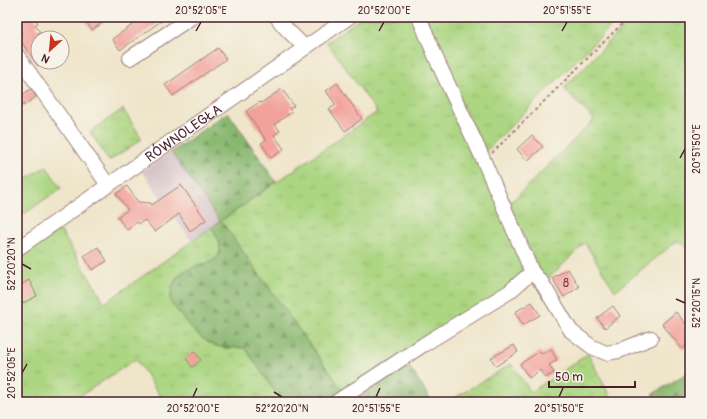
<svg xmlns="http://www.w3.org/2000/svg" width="707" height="419" font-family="Pangolin,sans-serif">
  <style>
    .industrial { fill: #d2bdc6 }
    .grass { fill: url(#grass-tufts); stroke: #7b7a56 }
    .forest { fill: url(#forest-firs); stroke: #6a6b4e }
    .park { fill: url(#park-crowns); stroke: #7b7a56 }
    .pitch { fill: #acd682; stroke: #7b7a56 }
    .building { fill: #f2a29b }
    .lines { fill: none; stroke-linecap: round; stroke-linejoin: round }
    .minor-casing { stroke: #9c827a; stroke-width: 16 }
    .path { stroke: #9c827a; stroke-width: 2; stroke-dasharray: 3 3; stroke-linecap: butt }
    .minor { stroke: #fff; stroke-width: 14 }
    .ticks { fill: none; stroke: #4a1f2b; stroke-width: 1.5 }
    .labels { text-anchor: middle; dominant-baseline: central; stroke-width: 3; stroke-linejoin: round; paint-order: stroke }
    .number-label { font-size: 12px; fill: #744047 }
    .street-label { font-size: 14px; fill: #4a1f2b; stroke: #f7f3e8 }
    .neatline { fill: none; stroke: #4a1f2b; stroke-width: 1.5 }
    .ticks-label { font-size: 10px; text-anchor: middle; fill: #4a1f2b }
  </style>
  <defs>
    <pattern id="grass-tufts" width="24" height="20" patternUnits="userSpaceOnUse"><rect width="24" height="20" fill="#acd682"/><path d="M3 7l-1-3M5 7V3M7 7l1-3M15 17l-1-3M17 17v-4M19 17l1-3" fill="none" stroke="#96b770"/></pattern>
    <pattern id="forest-firs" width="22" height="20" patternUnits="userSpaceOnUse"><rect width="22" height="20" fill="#89b770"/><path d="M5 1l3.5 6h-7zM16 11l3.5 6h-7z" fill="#72945c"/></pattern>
    <pattern id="park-crowns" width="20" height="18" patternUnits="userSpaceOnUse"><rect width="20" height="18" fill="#acd682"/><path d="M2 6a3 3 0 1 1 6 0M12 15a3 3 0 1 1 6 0" fill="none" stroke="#96b770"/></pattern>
  </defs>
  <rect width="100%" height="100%" fill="#f7f3e8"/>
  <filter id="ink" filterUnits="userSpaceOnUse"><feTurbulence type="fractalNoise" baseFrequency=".025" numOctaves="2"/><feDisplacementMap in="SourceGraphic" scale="8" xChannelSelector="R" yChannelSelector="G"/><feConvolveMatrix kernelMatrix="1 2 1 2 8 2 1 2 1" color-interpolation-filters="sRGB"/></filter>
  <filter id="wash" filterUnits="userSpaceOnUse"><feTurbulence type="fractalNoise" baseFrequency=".012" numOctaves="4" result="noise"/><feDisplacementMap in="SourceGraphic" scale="16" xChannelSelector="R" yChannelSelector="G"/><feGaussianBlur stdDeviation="0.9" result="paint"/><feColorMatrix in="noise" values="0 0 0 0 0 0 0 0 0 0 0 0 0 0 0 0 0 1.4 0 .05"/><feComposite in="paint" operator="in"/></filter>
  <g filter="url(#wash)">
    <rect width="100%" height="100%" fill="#efe5ca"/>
    <polygon class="industrial" points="171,152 220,221 192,242 142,171"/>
    <g class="grass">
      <polygon points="362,17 414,17 524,259 520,274 516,283 344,392 221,221 377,112 327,42"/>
      <polygon points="420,17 620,17 485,152"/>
      <polygon points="633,17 690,17 690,252 678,240 615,291 585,243 545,282 508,202 512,201 594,120 564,88"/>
      <path d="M 212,227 L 220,244 L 220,252 L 215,260 L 204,265 L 170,301 C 184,320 201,345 226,348 C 232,348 238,347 245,348 L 282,402 L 164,402 L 136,359 L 71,402 L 17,402 L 17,260 L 60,230 L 105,303 Z"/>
      <polygon points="588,354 613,402 448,402 511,364 531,392"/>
    </g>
    <g class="forest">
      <path d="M 228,112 L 276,182 L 221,221 L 344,392 L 328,402 L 282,402 L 245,348 C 238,347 232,348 226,348 C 201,346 184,320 170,301 C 171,292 172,283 179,275 C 190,263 225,267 220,244 C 219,239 214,233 212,227 L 220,221 L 171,152 Z"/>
      <polygon points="409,366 432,402 352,402"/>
      <polygon points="690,371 690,402 658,402 653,394"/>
    </g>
    <polygon class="park" points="123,109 142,139 109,161 90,132"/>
    <polygon class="pitch" points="46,166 61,188 24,214 17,203 17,186"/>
    <g id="blocks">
      <g class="building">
        <polygon points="17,17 34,17 38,23 35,25 40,32 38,33 38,66 18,37 22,34 17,27"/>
        <polygon points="82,17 111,17 92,30"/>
        <polygon points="144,17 167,17 120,50 112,39"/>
        <polygon points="218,48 226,59 173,96 165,85"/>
        <polygon points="337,83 362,119 345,131 329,109 336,105 326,91"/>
        <polygon points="31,89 36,97 23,106 17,98"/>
        <polygon points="282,89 294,106 289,109 292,112 275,124 280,131 274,135 284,149 271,158 261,143 266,140 246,111 260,102 261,103"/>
        <polygon points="532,135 543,147 527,161 517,149"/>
        <polygon points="181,185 206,220 190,231 179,214 155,232 145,220 139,224 137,222 127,230 117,217 128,210 116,194 127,186 138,202 151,203 152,205"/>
        <polygon points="98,247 107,261 92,270 84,256"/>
        <polygon points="568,269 579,287 564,297 552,278"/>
        <polygon points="29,280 37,296 21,304 17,296 17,287"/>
        <polygon points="532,302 540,315 523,325 515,312"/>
        <polygon points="613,306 620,316 605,328 597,318"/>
        <polygon points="676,312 690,329 690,343 682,349 662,324"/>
        <polygon points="514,345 518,352 496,366 491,358"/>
        <polygon points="551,349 557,360 549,365 554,373 545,378 540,370 529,378 520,364 540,351 542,354"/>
        <polygon points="194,351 201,360 192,367 186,358"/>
      </g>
    </g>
  </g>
  <g filter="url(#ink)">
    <use href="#blocks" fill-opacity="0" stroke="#9c827a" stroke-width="1"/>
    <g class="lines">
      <defs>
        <g id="minor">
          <path d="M 277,17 C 284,29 296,37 305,48"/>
          <polyline points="17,55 108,185"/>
          <polyline points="130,58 192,17"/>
          <path id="s1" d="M 17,249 L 349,17"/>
          <polyline points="532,272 542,283 571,331 592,347 606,353 619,351 651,338"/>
          <polyline points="336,402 423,345 509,292 532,272 483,159 439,65 419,17"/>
        </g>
      </defs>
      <use href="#minor" class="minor-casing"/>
      <polyline class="path" points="492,153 629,17"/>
      <use href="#minor" class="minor"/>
    </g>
  </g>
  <path class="ticks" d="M 196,31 L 201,22M 379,31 L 384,22M 562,31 L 567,22M 680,158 L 685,149M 22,264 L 31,269M 676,299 L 685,303M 22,373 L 27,364M 274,392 L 282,397M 193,397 L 197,388M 376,397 L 380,388M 559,397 L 563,388"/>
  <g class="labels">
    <g class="number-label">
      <text x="566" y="283">8</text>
    </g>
    <g class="street-label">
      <text stroke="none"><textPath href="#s1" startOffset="203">RÓWNOLEGŁA</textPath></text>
    </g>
  </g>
  <rect width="707" height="419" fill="none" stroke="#f7f3e8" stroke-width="44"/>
  <g transform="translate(50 50) rotate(207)"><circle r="19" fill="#f7f3e8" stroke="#b29e9c"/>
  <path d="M0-3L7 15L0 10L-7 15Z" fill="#c8321e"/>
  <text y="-6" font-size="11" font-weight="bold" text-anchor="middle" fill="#4a1f2b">N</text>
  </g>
  <path d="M549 381v6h86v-6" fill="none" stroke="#4a1f2b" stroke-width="2"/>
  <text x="555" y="381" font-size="12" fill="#4a1f2b" stroke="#f7f3e8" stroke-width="3" paint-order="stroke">50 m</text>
  <rect x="22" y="22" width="663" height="375" class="neatline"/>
  <g class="ticks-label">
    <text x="201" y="14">20°52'05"E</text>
    <text x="384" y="14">20°52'00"E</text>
    <text x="567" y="14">20°51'55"E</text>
    <text transform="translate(696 149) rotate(-90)" y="4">20°51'50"E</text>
    <text transform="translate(11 264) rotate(-90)" y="4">52°20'20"N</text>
    <text transform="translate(696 303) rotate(-90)" y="4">52°20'15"N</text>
    <text transform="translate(11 373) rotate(-90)" y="4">20°52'05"E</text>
    <text x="193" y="412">20°52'00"E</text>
    <text x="282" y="412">52°20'20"N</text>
    <text x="376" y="412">20°51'55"E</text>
    <text x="559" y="412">20°51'50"E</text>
  </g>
</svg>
